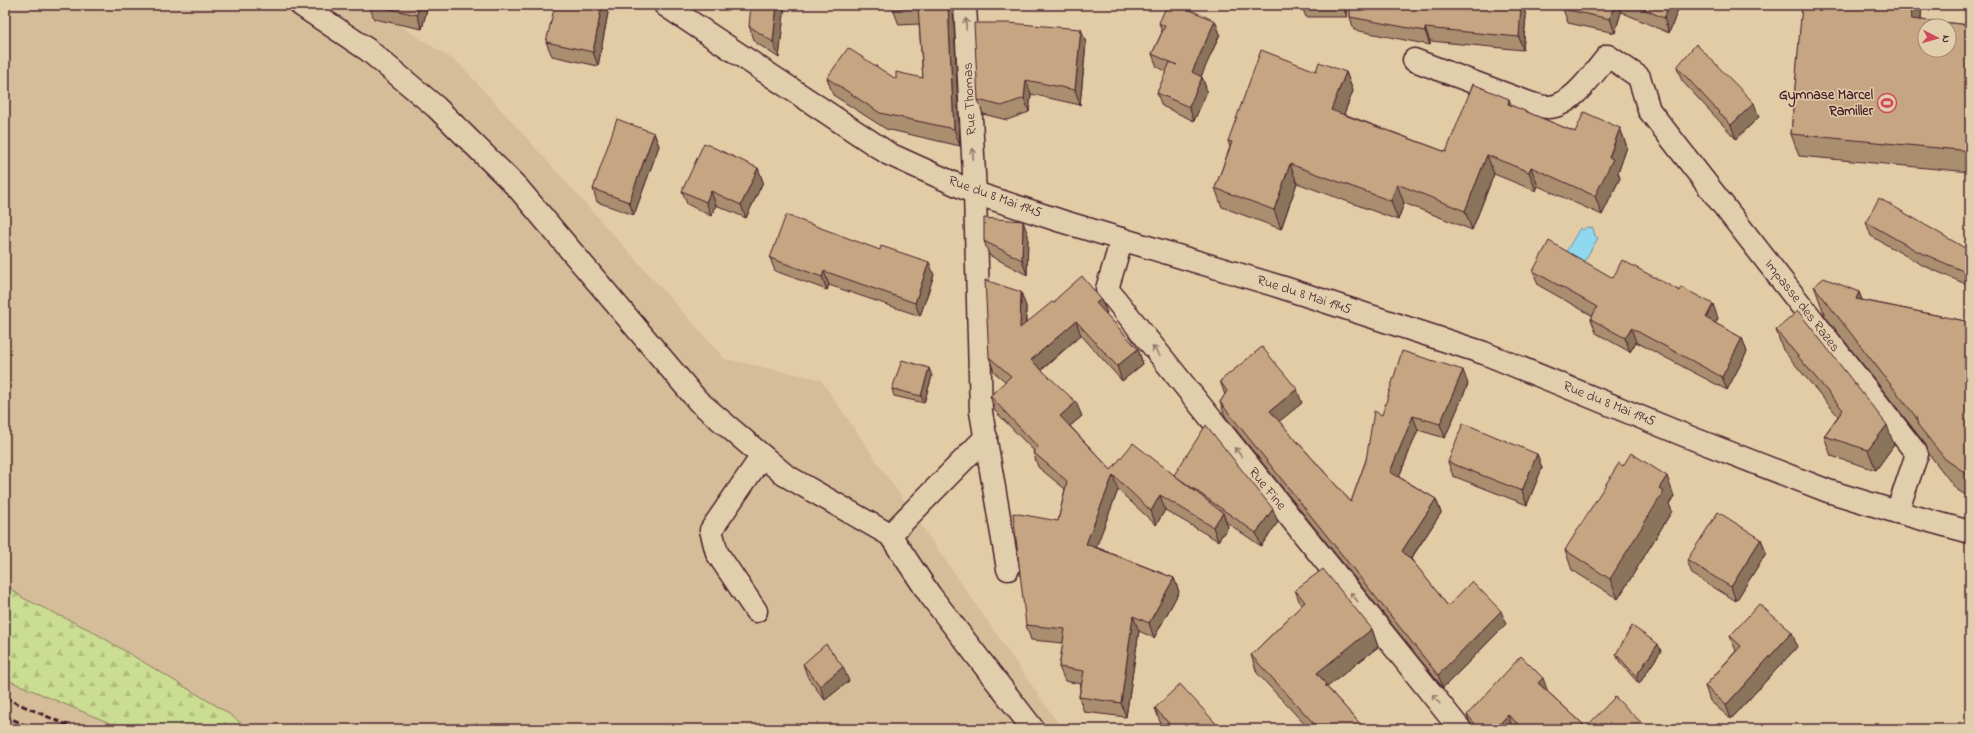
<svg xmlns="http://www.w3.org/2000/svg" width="1975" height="734" font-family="'Indie Flower',sans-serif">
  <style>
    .built { fill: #d6bd99 }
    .forest { fill: url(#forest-firs); stroke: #8a7e5e }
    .water { fill: #8ed9ef; stroke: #738fa1 }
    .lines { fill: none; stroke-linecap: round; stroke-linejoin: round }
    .minor-casing { stroke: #4a1f2b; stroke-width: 25 }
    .minor { stroke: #e1ceac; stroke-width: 22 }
    .rail { stroke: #4a1f2b; stroke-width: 3; stroke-dasharray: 6 3; stroke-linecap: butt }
    .wall { fill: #a98e70; stroke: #4a1f2b }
    .shaded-wall { fill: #8a745b; stroke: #4a1f2b }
    .building { fill: #c5a582; stroke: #4a1f2b; fill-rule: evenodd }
    .oneway { stroke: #96766c }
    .labels { text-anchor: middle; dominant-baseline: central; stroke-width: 3; stroke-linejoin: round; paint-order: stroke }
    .poi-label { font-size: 14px; font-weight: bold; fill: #4a1f2b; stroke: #e1ceac; text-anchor: end }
    .street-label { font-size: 14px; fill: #4a1f2b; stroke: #e1ceac }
  </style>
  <defs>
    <pattern id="forest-firs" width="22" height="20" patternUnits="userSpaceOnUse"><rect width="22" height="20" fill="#cbdd92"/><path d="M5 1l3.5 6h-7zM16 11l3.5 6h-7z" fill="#b0bd7e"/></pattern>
  </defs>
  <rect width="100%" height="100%" fill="#e2cca6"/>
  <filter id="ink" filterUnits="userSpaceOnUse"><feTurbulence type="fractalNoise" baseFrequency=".025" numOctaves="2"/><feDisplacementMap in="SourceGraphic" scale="8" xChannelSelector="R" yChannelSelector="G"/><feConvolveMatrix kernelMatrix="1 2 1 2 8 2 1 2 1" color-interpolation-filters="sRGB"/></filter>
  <g filter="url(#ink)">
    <polygon class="built" points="5,5 368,5 460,64 725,359 820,379 1062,729 5,729"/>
    <polygon class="forest" points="5,584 23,598 90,630 225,711 249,729 124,729 5,679"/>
    <polygon class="water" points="1587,227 1593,228 1595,236 1598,238 1581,267 1563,257 1580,228 1583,230"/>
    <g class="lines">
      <defs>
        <g id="minor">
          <polyline points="301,5 368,50 436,107 518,188 698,401 785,475 890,535 930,595 1033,729"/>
          <polyline points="665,5 889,154 975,193 1061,221 1281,287 1484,353 1689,437 1828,491 1897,512 1970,532"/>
          <polyline points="965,5 975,193 981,412 1008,569"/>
          <path d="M 1414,60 L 1532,104 C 1536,105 1542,107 1547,107 C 1571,108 1594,72 1608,56 L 1639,77 L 1649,110 L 1917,454 L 1897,512"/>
          <polyline points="1122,239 1107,289 1460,729"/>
          <polyline points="890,535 986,437"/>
          <polyline points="756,611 717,553 711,530 762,456"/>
        </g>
      </defs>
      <use href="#minor" class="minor-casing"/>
      <use href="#minor" class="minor"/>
      <g class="rail">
        <polyline points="5,698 76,729"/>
        <polyline points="5,716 34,729"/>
      </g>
    </g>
    <g class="wall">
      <polygon points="369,5 428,5 422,29 374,19"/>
      <polygon points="785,5 779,58 755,42 749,26"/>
      <polygon points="893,5 953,5 960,146 886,129 833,95 827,78 896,79 923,78 919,24 899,25 893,9"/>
      <polygon points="1301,5 1346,5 1347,17 1306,17"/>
      <polygon points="1350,5 1523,5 1526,16 1523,50 1430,41 1430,45 1354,30 1350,17"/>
      <polygon points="1564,5 1680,5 1669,33 1621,12 1615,33 1568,23 1563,9"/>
      <polygon points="1794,5 1922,5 1921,20 1970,25 1970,172 1799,156 1791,134 1802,9"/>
      <polygon points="608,13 598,66 552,56 546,42"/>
      <polygon points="1215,21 1220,34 1201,76 1202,77 1207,91 1194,121 1162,106 1157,93 1166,72 1157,67 1152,54 1162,32 1159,23"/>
      <polygon points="1081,29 1086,43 1080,105 1031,94 1029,112 1007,120 983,114 978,100"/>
      <polygon points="1677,67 1759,117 1736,139 1682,81"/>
      <polygon points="1316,71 1346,72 1353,91 1344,114 1446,152 1512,106 1575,132 1620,128 1627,147 1618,173 1620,178 1602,215 1538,186 1536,191 1494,174 1472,230 1404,203 1398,220 1297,183 1281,229 1222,207 1215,188 1230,147 1228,141"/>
      <polygon points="654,133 659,146 634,215 597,202 593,189"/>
      <polygon points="758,168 763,182 746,218 716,205 711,216 687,204 682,191"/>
      <polygon points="1866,222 1970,251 1970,286 1922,265 1871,236"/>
      <polygon points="1028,235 1027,275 989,255 984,241"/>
      <polygon points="770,258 934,275 920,316 829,285 827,290 775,271"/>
      <polygon points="1533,271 1613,278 1718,318 1715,323 1742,338 1747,352 1727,390 1636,342 1630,352 1596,333 1591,319 1593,316 1538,285"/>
      <polygon points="1814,286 1859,292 1862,300 1970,322 1970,498 1956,489 1929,454 1926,445 1825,316"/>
      <polygon points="1101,299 1107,313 1106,314 1138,349 1143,364 1122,381 1081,335 1042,370 1082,416 1070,426 1111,470 1174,475 1278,522 1261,546 1226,522 1228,527 1218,541 1165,510 1156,525 1118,490 1096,547 1174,578 1179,592 1154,638 1139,631 1126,717 1084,712 1079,697 1081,684 1065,681 1059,667 1063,643 1031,640 1026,625 1058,521 1065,489 1038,467 1033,452 1034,451 995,411 990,396 1006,382 994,372 989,357 1026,306 1026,323"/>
      <polygon points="1776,330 1894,445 1876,470 1831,456 1824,436 1838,416 1783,350"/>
      <polygon points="932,376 924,403 894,396 892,389"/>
      <polygon points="1220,381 1302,403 1279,421 1351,502 1382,415 1468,384 1445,438 1418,430 1399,477 1436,499 1441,513 1411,559 1448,606 1506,624 1443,688 1225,416 1220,402 1225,395"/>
      <polygon points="1537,454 1542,468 1527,505 1453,476 1448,462"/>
      <polygon points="1674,496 1669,504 1672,511 1618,599 1572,570 1565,550"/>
      <polygon points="1761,539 1766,553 1736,601 1692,574 1687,560"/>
      <polygon points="1295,590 1372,629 1378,647 1327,687 1365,729 1309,729 1257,673 1251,655 1301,606"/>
      <polygon points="1730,636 1797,647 1731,719 1710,701 1705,686 1736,651"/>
      <polygon points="1661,651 1639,684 1619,661 1616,654"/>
      <polygon points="803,664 849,681 825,700 808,678"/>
      <polygon points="1548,692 1583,724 1585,729 1473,729 1472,728 1467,715"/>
      <polygon points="1155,708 1221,729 1166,729 1160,722"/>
    </g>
    <g class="shaded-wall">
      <polygon points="419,5 428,5 422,29 417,15"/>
      <polygon points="602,5 605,5 608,13 598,66 593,52"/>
      <polygon points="777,5 785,5 779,58 773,42"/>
      <polygon points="948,5 953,5 960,146 954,129"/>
      <polygon points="1342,5 1346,5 1347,17"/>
      <polygon points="1518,5 1523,5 1526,16 1523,50 1519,37"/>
      <polygon points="1614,5 1619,5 1621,12 1615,33 1610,19"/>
      <polygon points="1669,5 1680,5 1669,33 1664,18"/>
      <polygon points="1912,5 1922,5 1919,41 1911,19"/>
      <polygon points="1215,21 1220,34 1197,86 1192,72"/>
      <polygon points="1425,28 1430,41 1430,45 1425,31"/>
      <polygon points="1081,29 1086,43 1080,105 1075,90"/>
      <polygon points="1346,72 1353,91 1338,129 1331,110"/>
      <polygon points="1202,77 1207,91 1194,121 1189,107"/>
      <polygon points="1026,80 1031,94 1029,112 1024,98"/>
      <polygon points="1509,99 1516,118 1508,104"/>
      <polygon points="1754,103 1759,117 1736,139 1731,125"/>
      <polygon points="1620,128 1627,147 1618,173 1620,178 1602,215 1595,196"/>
      <polygon points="654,133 659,146 634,215 629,202"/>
      <polygon points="1487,155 1494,174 1472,230 1465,211"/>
      <polygon points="1290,164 1297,183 1281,229 1274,210"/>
      <polygon points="1531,167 1538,186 1536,191 1529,172"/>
      <polygon points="758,168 763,182 746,218 741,205"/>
      <polygon points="1397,184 1404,203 1398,220 1391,201"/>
      <polygon points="711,191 716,205 711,216 706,202"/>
      <polygon points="1023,221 1028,235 1027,275 1022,260"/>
      <polygon points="929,262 934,275 920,316 915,303"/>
      <polygon points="824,271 829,285 827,290 822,277"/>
      <polygon points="1021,292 1026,306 1025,342 1020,328"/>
      <polygon points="1859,292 1869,321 1856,299"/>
      <polygon points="1101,299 1107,313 1102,318 1096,303"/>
      <polygon points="1713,304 1718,318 1711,332 1706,318"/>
      <polygon points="1076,321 1081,335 1036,374 1031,360"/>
      <polygon points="1631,328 1636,342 1630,352 1625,338"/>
      <polygon points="1742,338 1747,352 1727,390 1722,377"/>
      <polygon points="1138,349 1143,364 1122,381 1117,366"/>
      <polygon points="929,368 932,376 924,403 921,396"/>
      <polygon points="1463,370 1468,384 1445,438 1440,424"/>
      <polygon points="1297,389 1302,403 1275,425 1270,411"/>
      <polygon points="1076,402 1082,416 1065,430 1060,416"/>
      <polygon points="1413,416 1418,430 1395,486 1390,472"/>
      <polygon points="1887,425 1894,445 1876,470 1868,450"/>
      <polygon points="1537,454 1542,468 1527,505 1522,491"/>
      <polygon points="1113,475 1118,490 1092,558 1086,544"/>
      <polygon points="1667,476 1674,496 1669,504 1672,511 1618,599 1610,579 1659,488"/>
      <polygon points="1160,495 1165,510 1156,525 1151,511"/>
      <polygon points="1436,499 1441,513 1407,564 1402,551"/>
      <polygon points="1273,509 1278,522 1261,546 1256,533"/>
      <polygon points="1223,513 1228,527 1218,541 1213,527"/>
      <polygon points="1761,539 1766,553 1736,601 1731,587"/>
      <polygon points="1174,578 1179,592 1154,638 1149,623"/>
      <polygon points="1501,611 1506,624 1443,688 1438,675"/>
      <polygon points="1133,616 1139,631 1126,717 1121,703"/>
      <polygon points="1372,629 1378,647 1326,688 1317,673"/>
      <polygon points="1792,632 1797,647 1731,719 1726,705"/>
      <polygon points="1658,644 1661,651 1639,684 1636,676"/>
      <polygon points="843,667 849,681 825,700 820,686"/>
      <polygon points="1543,678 1548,692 1538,683"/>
      <polygon points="1508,715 1513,729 1495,729"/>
      <polygon points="1583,724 1585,729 1579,729"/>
    </g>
    <g class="building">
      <polygon points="372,5 419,5 417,15"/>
      <polygon points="555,5 602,5 593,52 546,42"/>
      <polygon points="751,5 777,5 773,42 749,26"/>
      <polygon points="893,5 948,5 954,129 880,113 827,78 848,48 896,79 896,72 923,78 918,7 893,9"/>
      <polygon points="1167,5 1179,5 1215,21 1192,72 1202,77 1189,107 1157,93 1170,62 1177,65 1152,54 1165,26 1159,23"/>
      <polygon points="1350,5 1521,5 1519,37 1425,28 1425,31 1350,17"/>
      <polygon points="1564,5 1614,5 1610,19 1563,9"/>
      <polygon points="1634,5 1669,5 1664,18"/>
      <path d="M 1802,5 L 1912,5 L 1911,19 L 1970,25 L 1970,151 L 1791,134 ZM 1925,26 L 1949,26 L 1949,50 L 1925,50 Z"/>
      <polygon points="974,23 1008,23 1081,29 1075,90 1026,80 1024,98 1002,106 978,100"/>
      <polygon points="1696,44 1754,103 1731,125 1677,67"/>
      <polygon points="1261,50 1316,71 1319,62 1346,72 1331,110 1446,152 1473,84 1509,99 1508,104 1575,132 1584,112 1620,128 1609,157 1613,159 1595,196 1531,167 1529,172 1487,155 1465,211 1397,184 1391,201 1290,164 1274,210 1215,188 1232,142 1228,141"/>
      <polygon points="617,119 654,133 629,202 593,189"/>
      <polygon points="704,143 758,168 741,205 711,191 706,202 682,191"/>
      <polygon points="1879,198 1970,251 1970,274 1917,251 1866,222"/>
      <polygon points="786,215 880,250 881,246 929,262 915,303 824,271 822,277 770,258"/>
      <polygon points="984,218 1023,221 1022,260 984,241"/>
      <polygon points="1549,241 1613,278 1622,260 1680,291 1681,287 1713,304 1706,318 1742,338 1722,377 1631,328 1625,338 1591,319 1597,307 1533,271"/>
      <polygon points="1082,276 1101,299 1096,303 1138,349 1117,366 1076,321 1031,360 1076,402 1060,416 1111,470 1133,443 1223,513 1213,527 1160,495 1151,511 1113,475 1086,544 1174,578 1149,623 1133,616 1121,703 1079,697 1084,671 1059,667 1065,629 1026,625 1013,513 1058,521 1067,481 1033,452 1038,447 990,396 1011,376 989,357 985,280 1021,292 1020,328 1052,302 1055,303 1058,297"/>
      <polygon points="1824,278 1859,292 1856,299 1970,322 1970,475 1964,472 1945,459 1918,425 1916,417 1814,286"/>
      <polygon points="1798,311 1887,425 1868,450 1824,436 1843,410 1776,330"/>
      <polygon points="1262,347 1297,389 1270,411 1351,502 1366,460 1374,411 1382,415 1402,351 1463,370 1440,424 1413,416 1390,472 1436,499 1402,551 1416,565 1448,606 1472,581 1501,611 1438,675 1220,402 1227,391 1220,381"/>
      <polygon points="902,360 929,368 921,396 892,389"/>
      <polygon points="1463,423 1537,454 1522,491 1448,462"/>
      <polygon points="1206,425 1273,509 1256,533 1174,475"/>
      <polygon points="1631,453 1667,476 1659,488 1664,491 1610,579 1565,550 1619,463 1623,466"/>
      <polygon points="1718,512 1761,539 1731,587 1687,560"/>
      <polygon points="1323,569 1372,629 1317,673 1326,684 1325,685 1365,729 1319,729 1251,655 1305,602 1295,590"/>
      <polygon points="1759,604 1792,632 1726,705 1705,686 1741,646 1730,636"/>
      <polygon points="1632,626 1658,644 1636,676 1616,654"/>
      <polygon points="826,644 843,667 820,686 803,664"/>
      <polygon points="1521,656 1543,678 1538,683 1583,724 1579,729 1524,729 1508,715 1495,729 1480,729 1467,715"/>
      <polygon points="1180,684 1221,729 1174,729 1155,708"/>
      <polygon points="1615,697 1648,729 1586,729 1585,728"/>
    </g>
    <defs><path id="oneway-shaft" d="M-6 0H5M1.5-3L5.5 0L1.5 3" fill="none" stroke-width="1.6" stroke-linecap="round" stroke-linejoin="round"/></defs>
    <g class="oneway">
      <use href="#oneway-shaft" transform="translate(966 24) rotate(-93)"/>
      <use href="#oneway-shaft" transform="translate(973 154) rotate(-93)"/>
      <use href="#oneway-shaft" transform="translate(1156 351) rotate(-129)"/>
      <use href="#oneway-shaft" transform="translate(1238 452) rotate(-129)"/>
      <use href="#oneway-shaft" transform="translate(1354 597) rotate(-129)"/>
      <use href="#oneway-shaft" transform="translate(1436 699) rotate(-129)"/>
    </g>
  </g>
  <defs>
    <symbol id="stadium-ring" viewBox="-11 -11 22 22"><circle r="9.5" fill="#e1ceac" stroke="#d1495b" stroke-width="1.5"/><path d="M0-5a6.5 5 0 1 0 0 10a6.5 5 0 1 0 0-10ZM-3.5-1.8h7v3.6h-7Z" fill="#d1495b"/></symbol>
  </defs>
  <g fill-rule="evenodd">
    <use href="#stadium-ring" x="1876" y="92" width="22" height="22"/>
  </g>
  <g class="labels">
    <g class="poi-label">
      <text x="1873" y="95">Gymnase Marcel<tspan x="1873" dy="16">Ramiller</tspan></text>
    </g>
    <g class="street-label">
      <text transform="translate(970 99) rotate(-93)">Rue Thomas</text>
      <text transform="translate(995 197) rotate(20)">Rue du 8 Mai 1945</text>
      <text transform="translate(1304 295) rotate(18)">Rue du 8 Mai 1945</text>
      <text transform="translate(1802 306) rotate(52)">Impasse des Razes</text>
      <text transform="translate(1609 404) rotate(22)">Rue du 8 Mai 1945</text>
      <text transform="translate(1267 489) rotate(51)">Rue Fine</text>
    </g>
  </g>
  <rect width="1975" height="734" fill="none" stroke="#e1ceac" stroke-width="20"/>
  <rect x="10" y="10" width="1955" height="714" fill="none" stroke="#4a1f2b" stroke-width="1.5" filter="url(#ink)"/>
  <g transform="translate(1937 38) rotate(96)"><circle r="19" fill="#e1ceac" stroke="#a58878"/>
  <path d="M0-3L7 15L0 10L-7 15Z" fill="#d1495b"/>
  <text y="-6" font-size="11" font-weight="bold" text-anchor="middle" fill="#4a1f2b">N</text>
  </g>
</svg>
